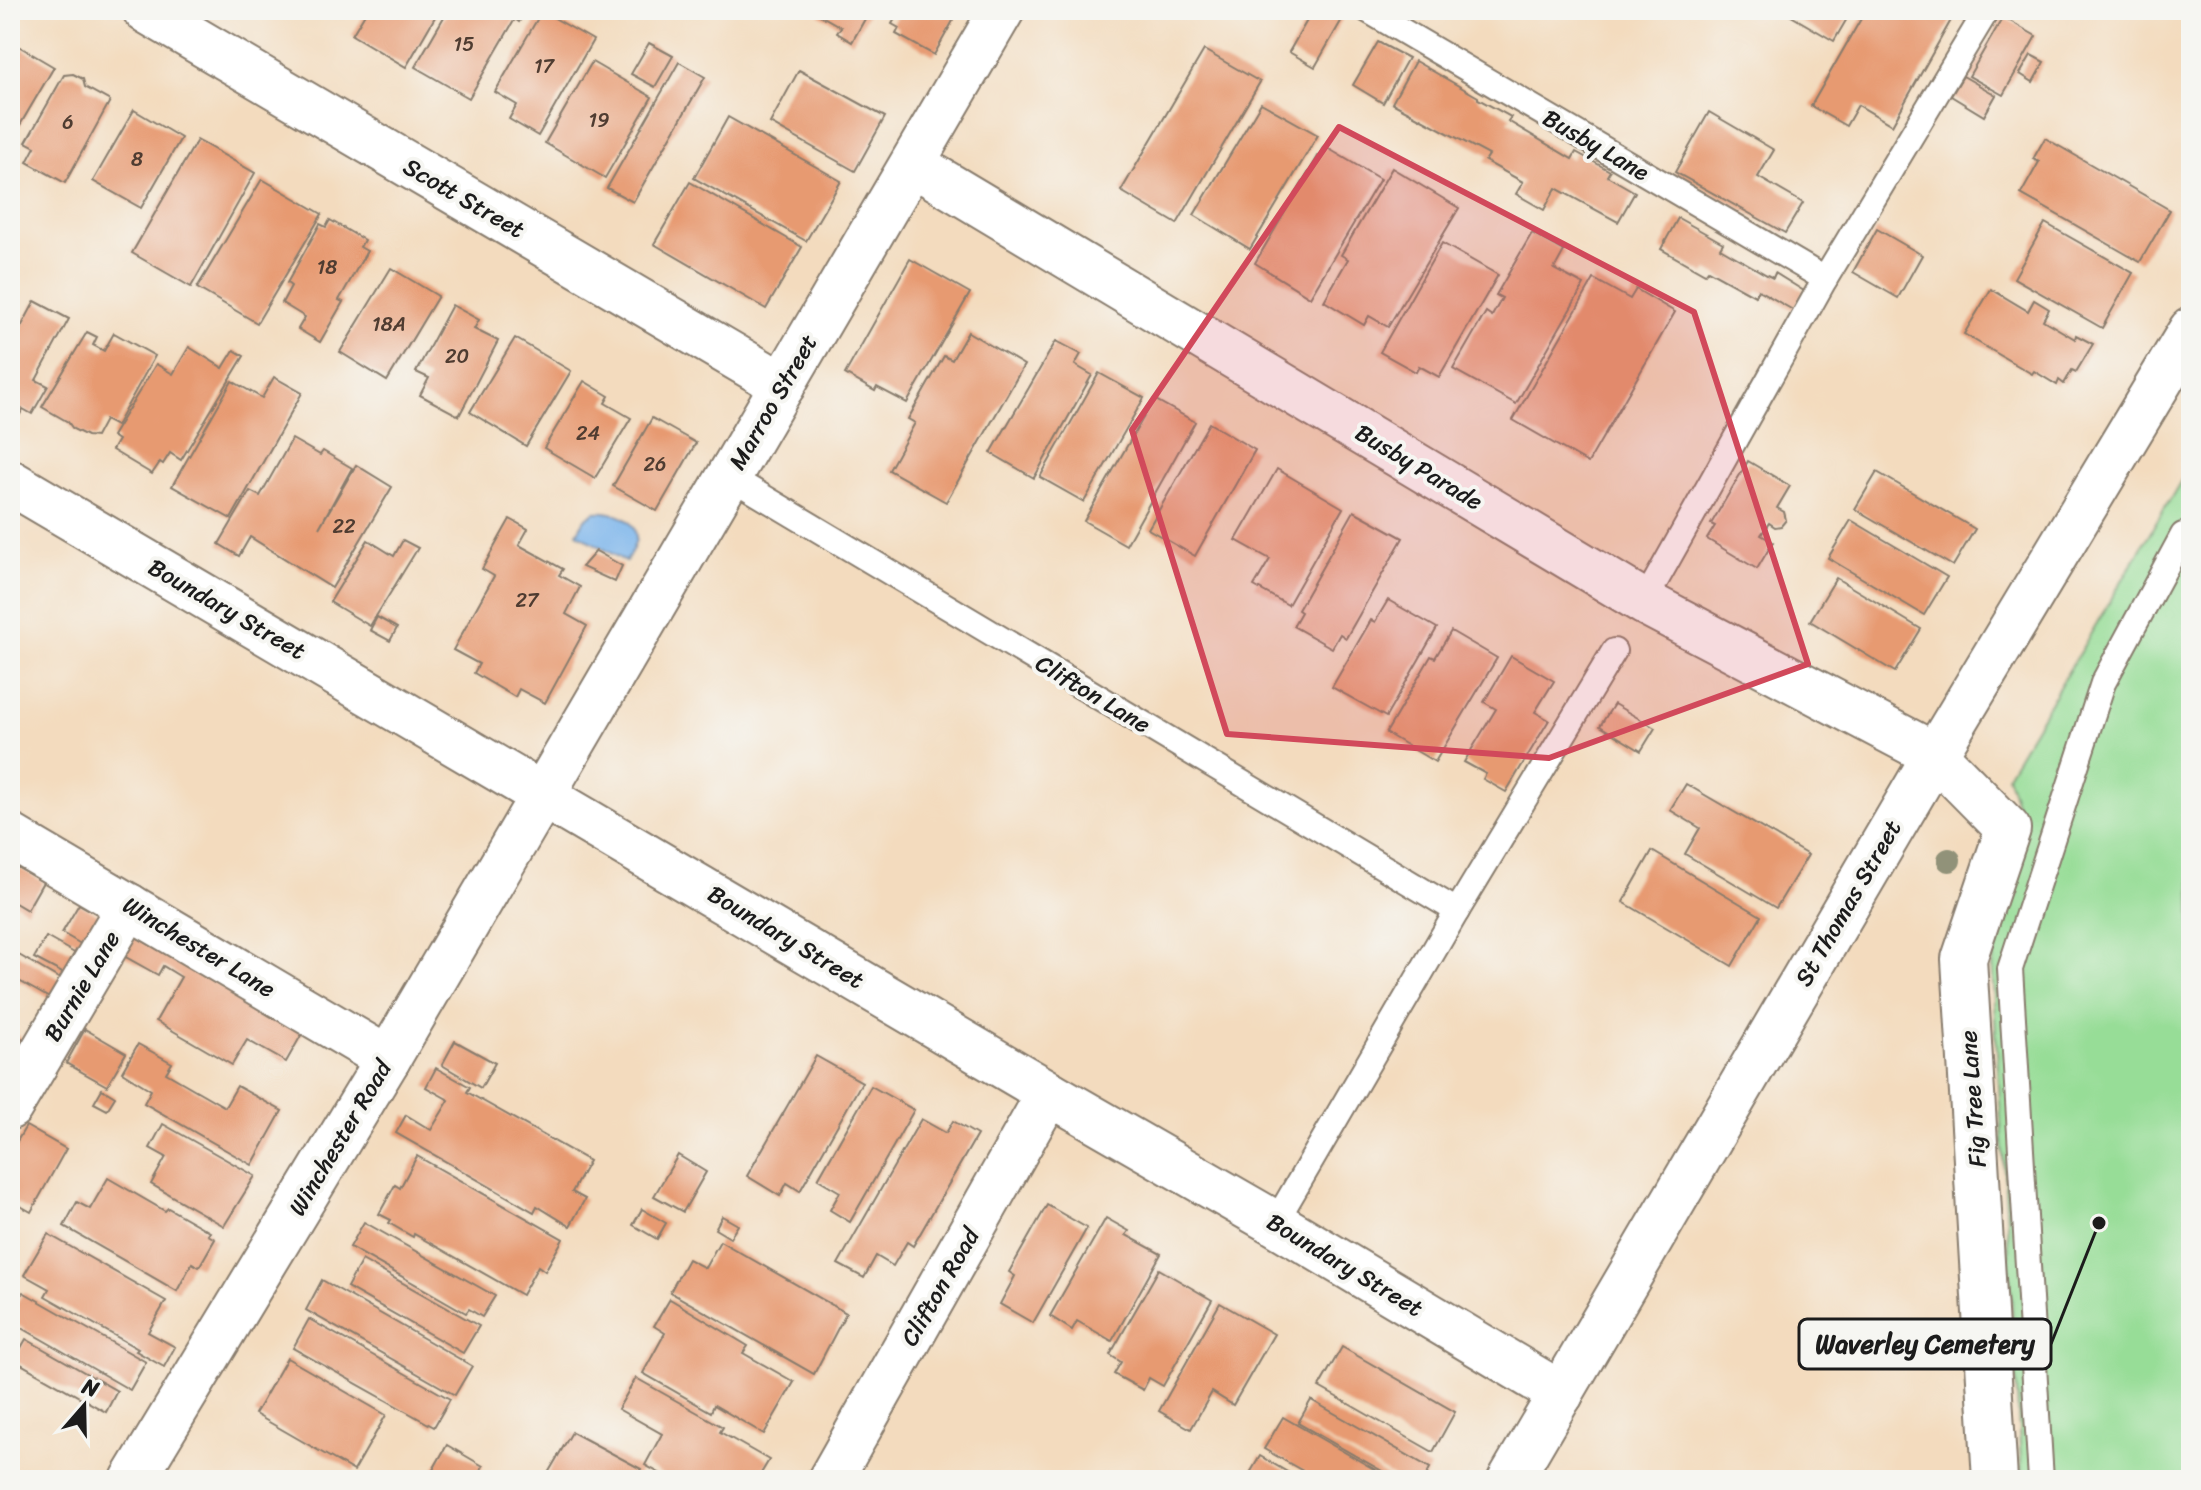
<svg xmlns="http://www.w3.org/2000/svg" width="2201" height="1490" font-family="Sriracha,sans-serif">
  <style>
    .green { fill: #97dd97; stroke: #5a7c5a; stroke-width: 2 }
    .water { fill: #7ab4eb; stroke: #4b6884; stroke-width: 2 }
    .building { fill: #e79a71 }
    .lines { fill: none; stroke-linecap: round; stroke-linejoin: round }
    .lane-casing { stroke: #887c6d; stroke-width: 28 }
    .street-casing { stroke: #887c6d; stroke-width: 48 }
    .lane { stroke: #fff; stroke-width: 24 }
    .street { stroke: #fff; stroke-width: 44 }
    .tree { fill: #919279 }
    .marked { fill: #d1495b; fill-opacity: 0.2; stroke: #d1495b; stroke-width: 6; stroke-linejoin: round }
    .labels { text-anchor: middle; dominant-baseline: central; stroke-width: 8; stroke-linejoin: round; paint-order: stroke }
    .number-label { font-size: 20px; fill: #4f3c31 }
    .street-label { font-size: 24px; fill: #1c1c1c; stroke: #f6f6f2 }
    .leader { fill: none; stroke: #1c1c1c; stroke-width: 3 }
    .callout-dot { fill: #1c1c1c; stroke: #f6f6f2; stroke-width: 3 }
    .callout { fill: #f6f6f2; stroke: #1c1c1c; stroke-width: 3 }
    .callout-label { font-size: 26px; text-anchor: middle; font-weight: bold; fill: #1c1c1c }
  </style>
  <rect width="100%" height="100%" fill="#f6f6f2"/>
  <filter id="ink" filterUnits="userSpaceOnUse"><feTurbulence type="fractalNoise" baseFrequency=".0125" numOctaves="2"/><feDisplacementMap in="SourceGraphic" scale="16" xChannelSelector="R" yChannelSelector="G"/><feConvolveMatrix kernelMatrix="1 2 1 2 8 2 1 2 1" color-interpolation-filters="sRGB"/></filter>
  <filter id="wash" filterUnits="userSpaceOnUse"><feTurbulence type="fractalNoise" baseFrequency=".006" numOctaves="4" result="noise"/><feDisplacementMap in="SourceGraphic" scale="32" xChannelSelector="R" yChannelSelector="G"/><feGaussianBlur stdDeviation="1.8" result="paint"/><feColorMatrix in="noise" values="0 0 0 0 0 0 0 0 0 0 0 0 0 0 0 0 0 1.4 0 .05"/><feComposite in="paint" operator="in"/></filter>
  <g filter="url(#wash)">
    <rect width="100%" height="100%" fill="#f3dbbe"/>
    <polygon class="green" points="2191,464 2191,1480 2022,1480 1992,966 2024,829 2007,775"/>
    <path class="water" d="M 595,512 C 611,511 635,517 636,537 C 636,546 630,554 626,562 L 577,533 L 585,519 Z"/>
    <g id="blocks">
      <g class="building">
        <polygon points="367,10 439,10 406,67 352,35"/>
        <polygon points="448,10 526,10 519,22 515,19 469,98 415,67"/>
        <polygon points="822,10 870,10 852,42 837,33 841,27 820,15"/>
        <polygon points="900,10 959,10 934,55 896,34 899,28 892,24"/>
        <polygon points="1313,10 1334,10 1344,16 1315,67 1289,52"/>
        <polygon points="1781,10 1852,10 1834,41"/>
        <polygon points="1866,10 1970,10 1964,21 1954,15 1892,125 1858,105 1846,126 1811,106"/>
        <polygon points="542,11 593,40 538,136 509,119 517,105 495,92"/>
        <polygon points="2003,17 2036,36 2003,95 1969,76"/>
        <polygon points="10,41 54,67 10,142"/>
        <polygon points="1378,42 1408,58 1383,103 1353,85"/>
        <polygon points="649,43 673,56 655,87 631,74"/>
        <polygon points="1204,50 1260,82 1177,224 1121,191"/>
        <polygon points="2031,55 2044,62 2033,82 2020,74"/>
        <polygon points="1415,61 1478,97 1478,99 1511,117 1508,121 1572,159 1576,152 1610,171 1607,176 1635,192 1618,222 1556,188 1544,210 1516,194 1523,182 1485,161 1489,155 1392,103"/>
        <polygon points="592,62 652,97 605,178 545,143"/>
        <polygon points="679,62 705,77 633,202 607,188"/>
        <polygon points="799,70 885,117 855,171 770,123"/>
        <polygon points="73,74 83,79 85,87 110,101 65,183 27,162 35,147 26,142 64,75"/>
        <polygon points="1963,76 1996,95 1984,116 1951,96"/>
        <polygon points="1261,103 1318,135 1250,249 1194,215"/>
        <polygon points="134,110 181,138 141,208 93,181"/>
        <polygon points="1709,112 1774,150 1758,177 1803,203 1785,233 1675,172"/>
        <polygon points="728,117 841,181 806,241 694,178"/>
        <polygon points="2045,138 2170,210 2140,262 2021,194 2039,162 2033,159"/>
        <polygon points="197,140 255,173 191,287 132,253"/>
        <polygon points="1324,146 1380,179 1310,297 1255,263"/>
        <polygon points="1392,168 1459,208 1388,327 1369,316 1364,325 1324,301 1348,259 1341,255"/>
        <polygon points="262,179 322,214 257,323 197,288"/>
        <polygon points="690,182 802,247 766,309 654,244"/>
        <polygon points="1678,218 1723,243 1720,248 1767,275 1773,278 1775,273 1804,291 1793,310 1758,290 1755,296 1708,270 1705,274 1661,249"/>
        <polygon points="330,220 364,240 360,247 367,251 339,300 343,302 320,342 298,329 305,317 282,303 291,286 287,283 320,224 326,227"/>
        <polygon points="2045,223 2133,273 2102,328 2014,278"/>
        <polygon points="1877,229 1922,255 1898,298 1853,272"/>
        <polygon points="1532,233 1564,251 1554,269 1584,285 1516,404 1453,369 1486,312 1492,316 1502,298 1496,295"/>
        <polygon points="1442,243 1498,275 1439,377 1419,366 1416,372 1380,352"/>
        <polygon points="910,259 970,293 907,403 877,387 875,391 845,374"/>
        <polygon points="391,268 438,296 387,381 340,352"/>
        <polygon points="1594,279 1630,299 1636,289 1675,312 1588,463 1513,420"/>
        <polygon points="1991,289 2028,311 2034,300 2049,309 2043,320 2075,339 2076,335 2093,344 2076,372 2072,370 2064,384 2059,380 2057,385 2034,371 2032,374 1964,334"/>
        <polygon points="35,301 69,319 36,380 48,386 32,414 23,409 18,418 10,414 10,340 13,342"/>
        <polygon points="452,305 479,320 474,329 498,341 459,416 420,395 429,378 416,372"/>
        <polygon points="87,332 97,337 93,345 104,351 114,333 155,356 116,426 105,420 96,437 87,436 73,429 68,422 42,407"/>
        <polygon points="968,332 1024,365 946,502 889,470 915,423 908,419 944,356 952,360"/>
        <polygon points="515,338 571,371 526,446 470,412"/>
        <polygon points="1056,341 1081,354 1075,365 1092,375 1034,478 991,453"/>
        <polygon points="189,347 223,368 234,350 244,356 181,460 170,453 163,464 160,462 152,474 112,450 118,440 112,436 156,364 173,374"/>
        <polygon points="1099,373 1144,398 1084,502 1040,477"/>
        <polygon points="274,377 302,393 231,519 172,486 232,381 262,398"/>
        <polygon points="584,381 609,396 605,403 631,418 595,478 544,448"/>
        <polygon points="1154,399 1195,422 1126,545 1084,521"/>
        <polygon points="652,418 696,443 657,511 613,486"/>
        <polygon points="1209,423 1255,450 1195,556 1148,529"/>
        <polygon points="292,439 320,455 323,451 352,468 319,528 356,465 392,487 332,588 250,537 239,556 219,544 250,491 260,496"/>
        <polygon points="1748,461 1790,486 1777,508 1784,512 1786,520 1781,526 1775,527 1769,523 1761,535 1773,542 1757,569 1707,539 1715,526 1711,524"/>
        <polygon points="1277,469 1343,508 1288,605 1254,586 1270,559 1236,540"/>
        <polygon points="1877,472 1975,529 1953,566 1855,509"/>
        <polygon points="1354,511 1403,538 1346,638 1340,634 1332,648 1293,626 1301,612 1298,610"/>
        <polygon points="510,519 528,529 519,545 563,569 559,575 580,587 566,614 587,626 545,703 519,689 515,697 474,673 479,664 453,650 494,576 482,569"/>
        <polygon points="1851,520 1947,577 1924,615 1828,558"/>
        <polygon points="368,540 394,556 403,540 418,548 370,626 330,602"/>
        <polygon points="596,551 622,566 615,582 582,567"/>
        <polygon points="1836,578 1921,629 1895,672 1810,621"/>
        <polygon points="1388,600 1437,628 1386,717 1332,687 1371,620 1375,622"/>
        <polygon points="377,617 397,628 390,641 370,630"/>
        <polygon points="1451,631 1497,658 1435,762 1386,733 1431,656 1435,658"/>
        <polygon points="1511,656 1554,681 1535,712 1549,720 1506,792 1483,779 1486,774 1464,762 1496,709 1484,702"/>
        <polygon points="1614,704 1655,728 1641,751 1600,726"/>
        <polygon points="1686,784 1808,855 1776,908 1685,854 1700,828 1670,810"/>
        <polygon points="1652,851 1761,916 1732,966 1623,902"/>
        <polygon points="10,858 19,863 17,867 43,882 27,910 10,900"/>
        <polygon points="79,904 103,917 86,947 62,933"/>
        <polygon points="134,936 303,1032 286,1062 247,1040 232,1065 156,1021 181,977 163,966 158,975 124,956"/>
        <polygon points="46,937 78,955 66,975 34,958"/>
        <polygon points="12,951 65,982 55,1001 10,976"/>
        <polygon points="85,1029 126,1053 107,1086 66,1063"/>
        <polygon points="10,1031 27,1041 10,1071"/>
        <polygon points="455,1041 495,1063 481,1088 442,1065"/>
        <polygon points="138,1044 172,1063 166,1073 225,1107 237,1086 282,1111 252,1165 144,1103 151,1090 122,1072"/>
        <polygon points="816,1056 862,1082 800,1191 787,1183 780,1196 747,1176"/>
        <polygon points="436,1068 470,1087 467,1092 589,1161 572,1192 585,1199 570,1226 537,1206 534,1212 396,1133 406,1115 431,1130 449,1100 426,1087"/>
        <polygon points="871,1086 914,1110 850,1222 830,1210 840,1192 818,1179"/>
        <polygon points="102,1089 115,1097 107,1110 94,1103"/>
        <polygon points="921,1119 946,1133 953,1121 977,1135 913,1246 907,1242 893,1266 876,1256 864,1278 838,1264"/>
        <polygon points="163,1124 255,1176 224,1226 151,1184 166,1157 150,1148"/>
        <polygon points="26,1126 66,1149 31,1212 10,1200 10,1153"/>
        <polygon points="678,1155 706,1172 683,1212 654,1196"/>
        <polygon points="417,1156 563,1239 545,1271 538,1266 522,1295 414,1234 413,1237 389,1223 391,1220 379,1214 395,1185 400,1188"/>
        <polygon points="108,1178 165,1211 168,1208 210,1232 208,1235 215,1239 199,1267 192,1263 177,1291 64,1226 77,1202 90,1209"/>
        <polygon points="1047,1205 1087,1228 1033,1323 1000,1304 1015,1276 1009,1272"/>
        <polygon points="642,1209 666,1223 657,1239 633,1225"/>
        <polygon points="722,1216 738,1225 730,1238 715,1229"/>
        <polygon points="1106,1218 1129,1231 1126,1235 1161,1254 1112,1341 1077,1321 1072,1330 1050,1316"/>
        <polygon points="364,1222 495,1296 482,1317 469,1309 466,1313 350,1247"/>
        <polygon points="48,1234 166,1301 148,1332 175,1347 164,1367 136,1351 138,1349 45,1296 49,1289 24,1275"/>
        <polygon points="720,1241 846,1313 814,1374 670,1292 688,1259 705,1268"/>
        <polygon points="362,1260 479,1326 463,1353 347,1287"/>
        <polygon points="1159,1269 1212,1300 1163,1386 1149,1378 1143,1390 1114,1374 1121,1362 1110,1355"/>
        <polygon points="322,1280 472,1366 455,1395 306,1310"/>
        <polygon points="23,1292 146,1362 130,1390 10,1321 10,1315"/>
        <polygon points="670,1299 748,1346 743,1353 794,1382 764,1434 714,1405 711,1412 643,1373 665,1333 654,1326"/>
        <polygon points="1220,1303 1274,1334 1233,1405 1212,1392 1191,1429 1159,1411"/>
        <polygon points="309,1319 450,1399 434,1427 293,1348"/>
        <polygon points="26,1339 117,1391 106,1412 14,1360"/>
        <polygon points="1342,1347 1455,1412 1433,1452 1319,1387"/>
        <polygon points="287,1358 386,1415 354,1471 255,1414"/>
        <polygon points="636,1378 723,1427 720,1432 769,1460 757,1480 672,1480 645,1465 662,1434 618,1409"/>
        <polygon points="1311,1400 1430,1468 1424,1480 1398,1480 1298,1423"/>
        <polygon points="1283,1417 1393,1480 1319,1480 1264,1449"/>
        <polygon points="572,1432 641,1469 636,1477 642,1480 544,1480"/>
        <polygon points="447,1445 483,1466 475,1480 434,1480 429,1477"/>
        <polygon points="1260,1456 1301,1480 1246,1480"/>
      </g>
    </g>
  </g>
  <g filter="url(#ink)">
    <use href="#blocks" fill-opacity="0" stroke="#887c6d" stroke-width="2"/>
    <g class="lines">
      <defs>
        <g id="lane">
          <polyline points="1367,10 1825,279 1987,10"/>
          <polyline points="730,477 1457,911"/>
          <polyline points="1644,602 1825,279"/>
          <polyline points="1275,1223 1457,911 1614,651"/>
          <polyline points="2041,1480 2010,969 2103,683 2183,535 2191,540"/>
        </g>
        <g id="street">
          <polyline points="145,10 783,385"/>
          <polyline points="913,164 1644,602 1935,755 2008,829 1964,959 1995,1480"/>
          <polyline points="10,482 1049,1093 1275,1223 1561,1394"/>
          <polyline points="10,836 388,1059"/>
          <polyline points="10,1107 129,906"/>
          <polyline points="133,1480 388,1059 1002,10"/>
          <polyline points="830,1480 1049,1093"/>
          <polyline points="1510,1480 1935,755 2191,330"/>
        </g>
      </defs>
      <use href="#lane" class="lane-casing"/>
      <use href="#street" class="street-casing"/>
      <use href="#lane" class="lane"/>
      <use href="#street" class="street"/>
    </g>
    <circle class="tree" cx="1949" cy="860" r="12"/>
  </g>
  <path class="marked" d="M 1339,127 L 1694,312 L 1808,664 L 1549,758 L 1227,734 L 1132,430 Z"/>
  <g class="labels">
    <g class="number-label">
      <text x="464" y="44">15</text>
      <text x="544" y="66">17</text>
      <text x="599" y="120">19</text>
      <text x="68" y="122">6</text>
      <text x="137" y="159">8</text>
      <text x="327" y="267">18</text>
      <text x="389" y="324">18A</text>
      <text x="457" y="356">20</text>
      <text x="588" y="433">24</text>
      <text x="655" y="464">26</text>
      <text x="344" y="526">22</text>
      <text x="527" y="600">27</text>
    </g>
    <g class="street-label">
      <text transform="translate(1596 145) rotate(30)">Busby Lane</text>
      <text transform="translate(464 198) rotate(30)">Scott Street</text>
      <text transform="translate(773 402) rotate(-60)">Marroo Street</text>
      <text transform="translate(1419 467) rotate(31)">Busby Parade</text>
      <text transform="translate(227 609) rotate(30)">Boundary Street</text>
      <text transform="translate(1093 694) rotate(31)">Clifton Lane</text>
      <text transform="translate(1848 903) rotate(-60)">St Thomas Street</text>
      <text transform="translate(786 937) rotate(31)">Boundary Street</text>
      <text transform="translate(199 947) rotate(31)">Winchester Lane</text>
      <text transform="translate(82 986) rotate(-59)">Burnie Lane</text>
      <text transform="translate(1973 1099) rotate(-94)">Fig Tree Lane</text>
      <text transform="translate(340 1138) rotate(-59)">Winchester Road</text>
      <text transform="translate(1345 1265) rotate(31)">Boundary Street</text>
      <text transform="translate(940 1287) rotate(-60)">Clifton Road</text>
    </g>
  </g>
  <path class="leader" d="M2099 1223L2051 1344"/>
  <circle class="callout-dot" cx="2099" cy="1223" r="8"/>
  <rect class="callout" x="1799" y="1319" width="252" height="50" rx="8"/>
  <g class="callout-label">
    <text x="1925" y="1353">Waverley Cemetery</text>
  </g>
  <rect width="2201" height="1490" fill="none" stroke="#f6f6f2" stroke-width="40"/>
  <g transform="translate(84 1406) rotate(20)" stroke="#f6f6f2" stroke-width="6" paint-order="stroke">
  <path d="M0-6L14 30L0 20L-14 30Z" fill="#1c1c1c"/>
  <text y="-12" font-size="22" font-weight="bold" text-anchor="middle" fill="#1c1c1c">N</text>
  </g>
</svg>
